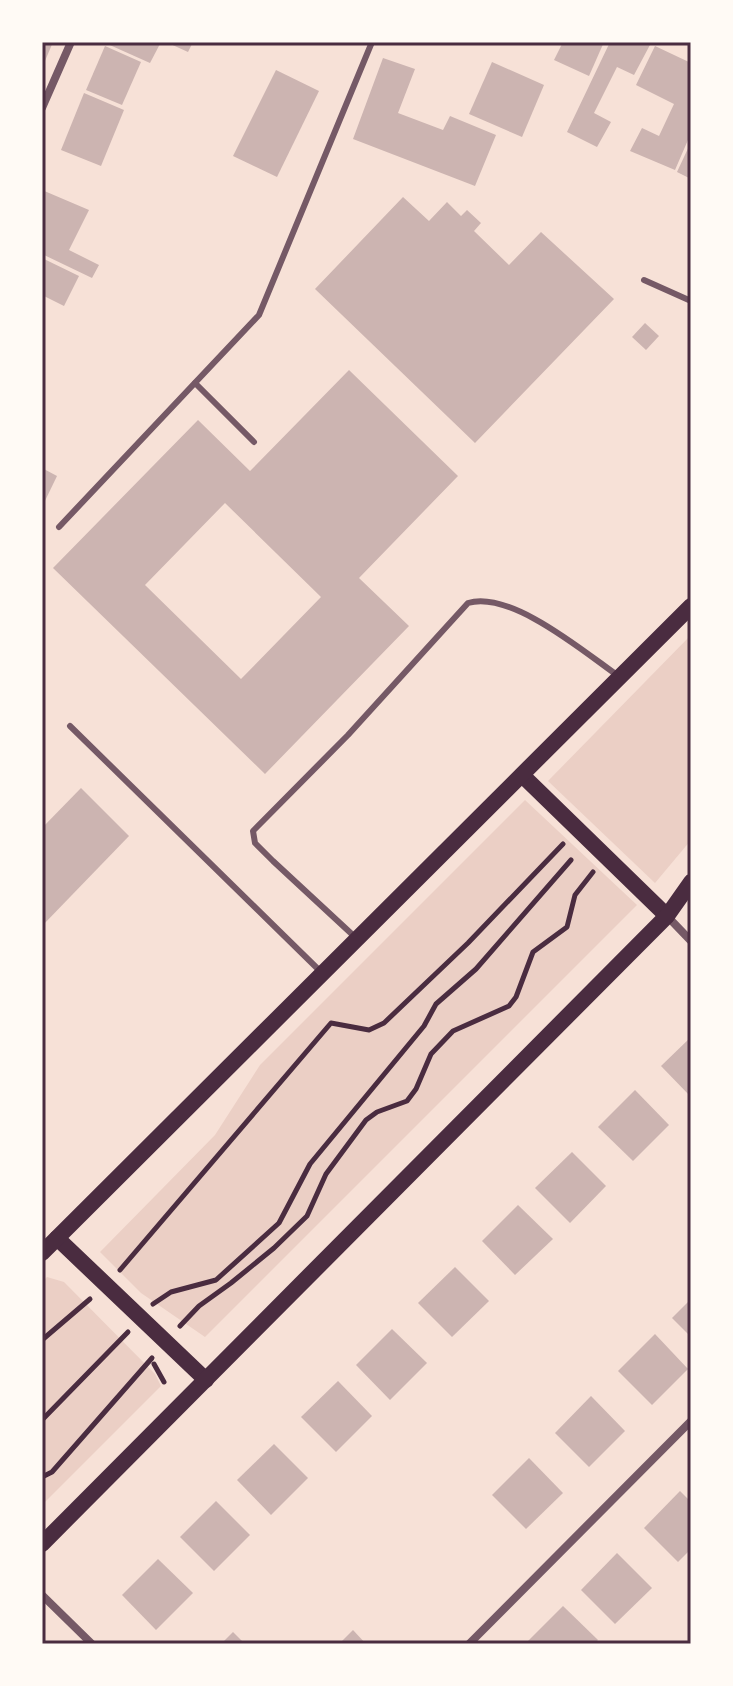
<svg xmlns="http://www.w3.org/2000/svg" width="733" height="1686" font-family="Lato,sans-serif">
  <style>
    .green { fill: #ebcfc5 }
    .building { fill: #ccb4b1; fill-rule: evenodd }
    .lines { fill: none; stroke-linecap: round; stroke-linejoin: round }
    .path { stroke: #4a2c40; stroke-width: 5 }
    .service { stroke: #755966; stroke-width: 6 }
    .minor { stroke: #755966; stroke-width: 8 }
    .secondary { stroke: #4a2c40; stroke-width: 16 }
    .neatline { fill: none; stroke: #4a2c40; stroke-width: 3 }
  </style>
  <rect width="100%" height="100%" fill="#f7e1d7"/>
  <g class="green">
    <polygon points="691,635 691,840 655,883 548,781"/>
    <polygon points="525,800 637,905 205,1337 141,1293 100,1252 215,1135 260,1065"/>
    <polygon points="47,1277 64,1282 155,1374 161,1386 42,1505 42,1282"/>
  </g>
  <g class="building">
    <polygon points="42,42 53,42 42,68"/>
    <polygon points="103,42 161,42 150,63"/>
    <polygon points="166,42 193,42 188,52"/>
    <polygon points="563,42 604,42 589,76 554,60"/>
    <polygon points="610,42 651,43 634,75 617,67 594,113 611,122 597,147 567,132"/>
    <polygon points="105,46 141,62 122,105 86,90"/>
    <polygon points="655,46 691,63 691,133 675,170 630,151 642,128 659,136 674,104 636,85"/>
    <polygon points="383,58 415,69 398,113 443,130 450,116 496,135 475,186 353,139"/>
    <polygon points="492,62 544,85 522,137 469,114"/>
    <polygon points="276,70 319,91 277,177 233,156"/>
    <polygon points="84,93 124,110 101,166 61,150"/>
    <polygon points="691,142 691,179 677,172"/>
    <polygon points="42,190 89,210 69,250 99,265 92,278 42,254"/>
    <polygon points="403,197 429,221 447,202 461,216 467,210 481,223 474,231 509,265 541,232 614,299 475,443 315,289"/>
    <polygon points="42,258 79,276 64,306 42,295"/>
    <polygon points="645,323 659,336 646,350 632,337"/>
    <path d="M 349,370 L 458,476 L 359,578 L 409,626 L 265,774 L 53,568 L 198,420 L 250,471 ZM 225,503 L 321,597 L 241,679 L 145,585 Z"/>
    <polygon points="42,468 57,476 42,507"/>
    <polygon points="81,788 129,836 42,926 42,828"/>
    <polygon points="691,1037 691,1097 661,1066"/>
    <polygon points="635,1090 669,1125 633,1161 598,1127"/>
    <polygon points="572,1152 606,1186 570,1223 535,1188"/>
    <polygon points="518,1205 553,1239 515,1275 482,1241"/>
    <polygon points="455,1267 489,1301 452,1337 418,1303"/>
    <polygon points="691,1299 691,1337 672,1318"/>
    <polygon points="392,1329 427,1363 390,1400 356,1365"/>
    <polygon points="655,1334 688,1369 652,1405 618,1371"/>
    <polygon points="338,1381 372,1416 336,1452 301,1417"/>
    <polygon points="591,1396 625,1431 589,1467 555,1433"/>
    <polygon points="274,1444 308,1478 271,1515 237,1480"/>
    <polygon points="529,1458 563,1493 526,1529 492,1495"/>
    <polygon points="680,1491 691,1502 691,1549 678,1562 644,1528"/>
    <polygon points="216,1501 250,1535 214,1571 180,1537"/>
    <polygon points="617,1553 652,1588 615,1624 581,1590"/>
    <polygon points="158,1559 193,1593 156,1630 122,1595"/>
    <polygon points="563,1606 598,1640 594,1644 529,1644 527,1642"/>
    <polygon points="353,1630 366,1644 339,1644"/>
    <polygon points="233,1632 245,1644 221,1644"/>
  </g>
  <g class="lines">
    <g class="path">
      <polyline points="120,1270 331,1023 369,1030 384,1023 468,943 563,844"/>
      <polyline points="153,1304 171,1292 216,1280 279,1223 310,1164 424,1026 436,1004 476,969 571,860"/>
      <polyline points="180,1326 199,1306 231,1283 274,1248 307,1216 326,1174 366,1120 377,1112 407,1101 416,1089 431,1054 453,1031 509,1006 516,997 533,952 567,927 575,895 593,872"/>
      <polyline points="42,1340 90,1299"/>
      <polyline points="154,1364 164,1382"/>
      <polyline points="42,1420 128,1332"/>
      <polyline points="42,1477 52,1472 152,1358"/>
    </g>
    <g class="service">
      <polyline points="644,280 691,301"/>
      <polyline points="195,383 254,442"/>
      <polyline points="59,527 259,315 372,42"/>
      <polyline points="70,726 320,971"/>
      <path d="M 355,937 L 273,861 L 255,843 L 253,831 L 348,735 L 468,603 C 510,590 583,651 617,675"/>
    </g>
    <g class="minor">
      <polyline points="42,108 71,42"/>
      <polyline points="667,916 691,941"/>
      <polyline points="42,1595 92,1644"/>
      <polyline points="469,1644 691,1421"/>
    </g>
    <g class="secondary">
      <polyline points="522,775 667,916"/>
      <polyline points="57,1238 206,1380"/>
      <polyline points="42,1253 691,606"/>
      <polyline points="42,1544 667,916 691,882"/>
    </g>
  </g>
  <rect width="733" height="1686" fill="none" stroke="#fffaf5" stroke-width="88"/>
  <rect x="44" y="44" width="645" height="1598" class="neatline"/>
</svg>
